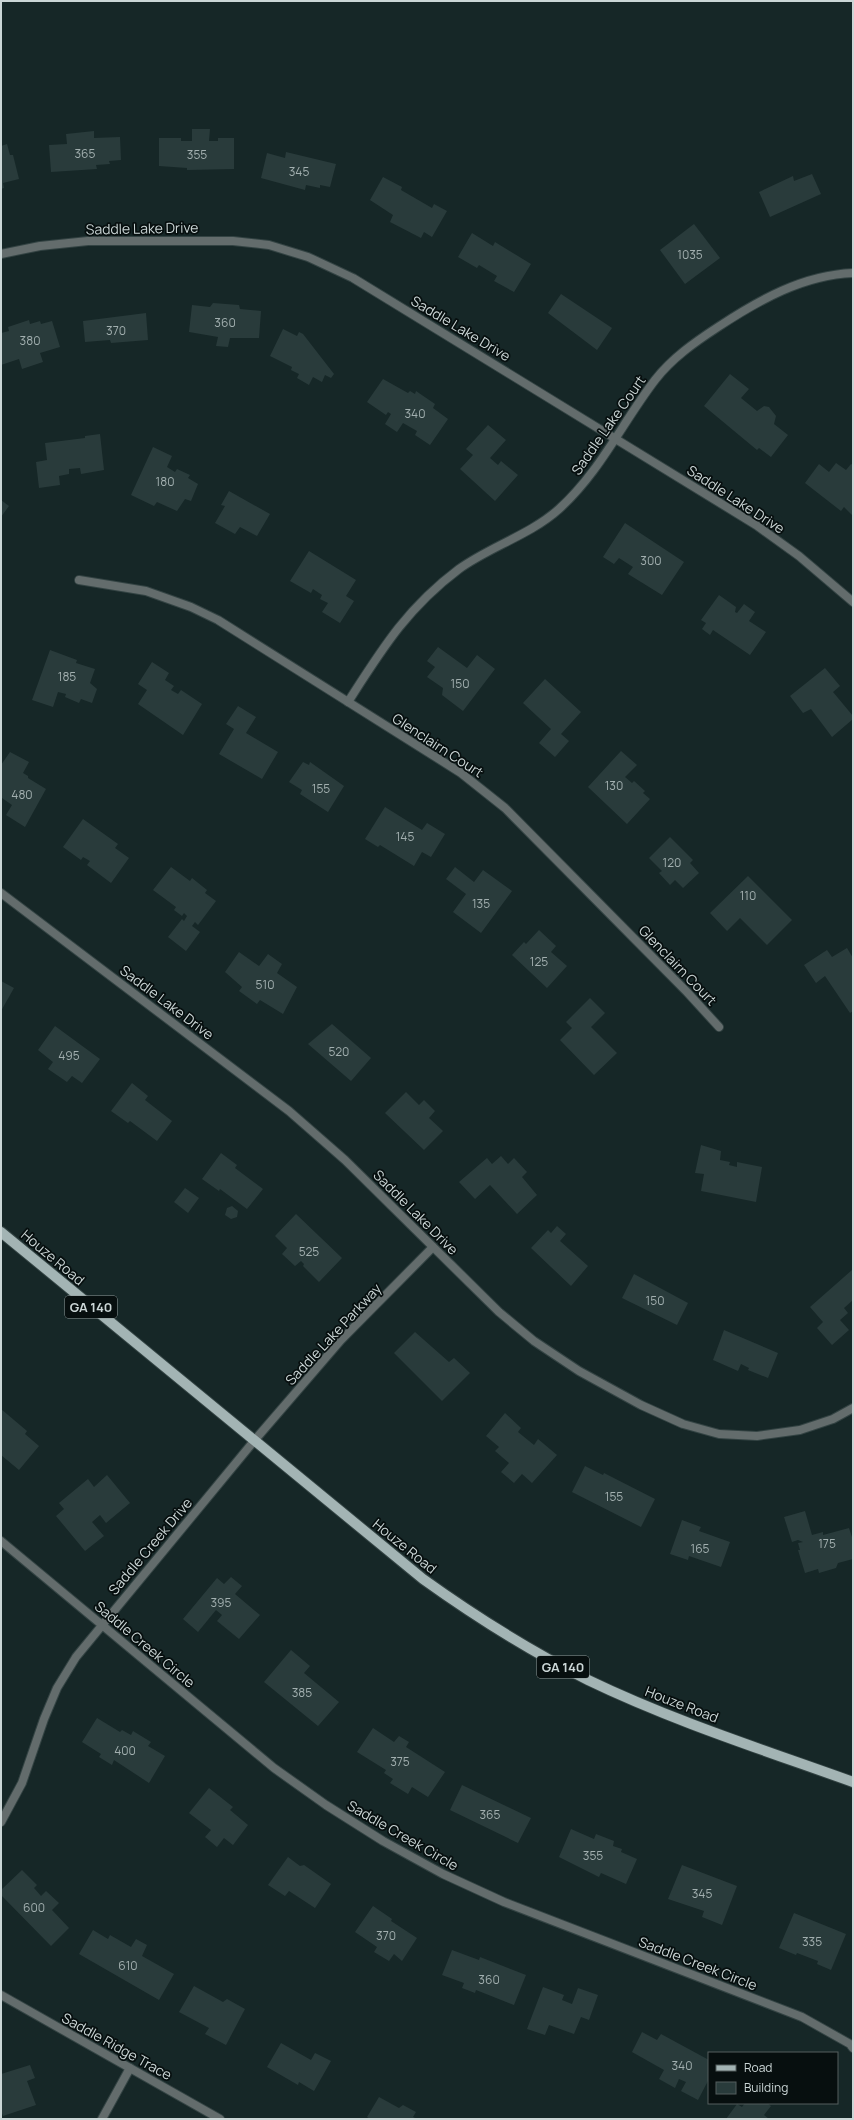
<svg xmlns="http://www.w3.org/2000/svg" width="854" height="2120" font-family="Manrope,sans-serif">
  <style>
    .building { fill: #293b3b }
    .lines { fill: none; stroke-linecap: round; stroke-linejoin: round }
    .street-casing { stroke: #334343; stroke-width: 10 }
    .primary-casing { stroke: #334343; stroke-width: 12 }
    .street { stroke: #636c6c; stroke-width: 8 }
    .primary { stroke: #a3b4b4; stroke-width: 10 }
    .labels { text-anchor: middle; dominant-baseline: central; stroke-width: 3.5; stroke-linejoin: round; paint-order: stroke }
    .number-label { font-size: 12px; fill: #a2afaf }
    .shield { fill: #070f0f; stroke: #909a9a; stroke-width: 1 }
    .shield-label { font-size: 13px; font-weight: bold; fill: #cbd6d6 }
    .street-label { font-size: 14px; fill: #cbd6d6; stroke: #070f0f }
  </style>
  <rect width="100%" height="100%" fill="#162727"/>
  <g class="building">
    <polygon points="192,129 210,129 209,141 218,141 218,138 234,138 234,169 187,170 187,168 159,166 159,138 181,138 181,141 192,141"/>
    <polygon points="94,131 94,138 120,137 121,160 109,161 110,164 96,165 97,169 51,172 49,145 67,144 66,134"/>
    <polygon points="7,144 10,155 13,155 19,179 3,183 4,188 1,189 1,146"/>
    <polygon points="286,152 336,164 330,187 320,185 320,188 306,185 305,190 261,178 267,153 285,158"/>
    <polygon points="812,174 821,194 770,217 759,192 793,176 794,181"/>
    <polygon points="383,177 402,187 401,190 432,208 434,204 447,211 432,237 424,232 421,238 390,222 393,215 370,200"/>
    <polygon points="694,224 720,258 685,284 660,250"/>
    <polygon points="472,233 493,246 495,242 531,264 514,292 494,281 497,276 479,265 477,268 458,257"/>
    <polygon points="561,294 612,328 597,350 548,313"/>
    <polygon points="213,303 239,305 240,309 261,311 259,338 230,338 228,347 216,346 218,337 189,332 192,305 210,307"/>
    <polygon points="146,313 148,340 111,343 110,340 85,342 83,321"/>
    <polygon points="29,320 30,324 40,321 41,324 52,321 60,347 40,353 43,362 22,369 19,359 1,365 1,333 9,331 8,327"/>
    <polygon points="283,329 297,336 299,332 303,334 334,374 331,378 325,375 322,382 313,377 309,385 297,378 299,374 291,370 292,367 270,356"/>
    <polygon points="730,374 749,389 741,398 757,411 764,406 769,407 776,416 774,424 788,435 771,457 759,448 757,450 704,406"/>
    <polygon points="383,379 408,393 410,391 415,394 416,391 435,404 433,408 448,419 430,445 415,435 417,431 403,423 397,432 385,424 391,414 388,412 386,415 367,402"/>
    <polygon points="488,425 506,440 490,458 498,465 501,461 518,475 495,501 460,469 473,455 466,449"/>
    <polygon points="100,434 104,470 81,474 80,468 69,469 69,474 59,476 60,485 39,488 36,462 47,460 45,443 85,438 85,436"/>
    <polygon points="153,447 172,456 167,467 175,472 177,469 190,475 188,478 198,484 191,501 185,499 177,511 157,502 154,506 131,495"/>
    <polygon points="836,463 846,470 851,464 853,465 852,515 844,507 841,511 805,483 819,464 829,472"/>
    <polygon points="229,491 270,514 257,536 240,527 235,534 215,523 225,506 221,505"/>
    <polygon points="1,500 9,506 1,517"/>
    <polygon points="625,523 684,562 662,595 628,574 633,567 619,558 614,564 603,557"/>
    <polygon points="309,551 356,580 346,596 354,601 340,623 322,612 328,603 320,599 322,595 313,589 311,593 290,581"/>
    <polygon points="719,595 736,607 735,612 737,613 744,604 755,612 749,621 766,632 750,655 713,630 710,635 702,629 706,623 701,620"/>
    <polygon points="438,647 467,668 477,655 495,669 463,711 442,695 443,688 427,677 435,667 427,661"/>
    <polygon points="50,650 77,660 76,663 95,669 90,683 97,689 92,703 81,699 79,703 65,697 66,694 58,692 53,707 32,700"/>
    <polygon points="152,662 169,673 165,680 174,686 171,690 178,694 181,690 202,704 183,735 138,704 147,690 138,684"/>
    <polygon points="825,668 840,686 833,692 853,716 853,719 832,737 811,709 803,713 790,696"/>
    <polygon points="545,679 581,712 561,734 569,741 555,757 539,743 551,729 523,703"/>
    <polygon points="238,706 256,717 246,733 278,752 262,779 219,754 234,729 226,724"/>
    <polygon points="621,751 637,765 625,777 632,783 634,781 645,791 643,793 650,799 627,824 588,787"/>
    <polygon points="10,752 29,762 23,773 28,776 28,778 46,789 25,827 6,815 12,805 2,798 1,800 1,765"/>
    <polygon points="303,762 309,765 310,762 344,786 328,812 300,794 302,790 289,782"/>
    <polygon points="385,807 422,830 427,823 445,834 431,857 422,852 414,866 380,845 378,847 365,839"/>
    <polygon points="83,819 118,844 115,848 129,858 111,883 87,865 90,861 83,857 81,860 63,847"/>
    <polygon points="670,837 693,860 690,863 699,873 683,888 675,880 670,885 659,873 662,871 649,858"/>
    <polygon points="171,867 190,881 192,878 207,890 205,893 216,901 198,925 195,922 192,926 200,932 186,951 168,937 182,919 184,921 187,916 184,913 182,916 174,910 176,907 153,890"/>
    <polygon points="455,867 474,882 483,870 512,891 481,933 453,912 466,894 446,879"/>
    <polygon points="748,876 792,920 767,945 740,918 727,931 710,913"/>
    <polygon points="539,930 556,946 551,952 567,966 547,988 512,955 524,942 526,944"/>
    <polygon points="847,948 853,958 853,1011 850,1013 825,976 816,983 804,965 827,950 832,957"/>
    <polygon points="239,952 259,966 268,954 282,964 277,973 297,987 283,1014 260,1000 257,1004 239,991 242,987 225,972"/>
    <polygon points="1,981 14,988 1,1011"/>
    <polygon points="590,998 605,1013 591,1027 617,1053 594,1075 560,1040 572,1028 566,1022"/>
    <polygon points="332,1024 371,1058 351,1081 308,1044"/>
    <polygon points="55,1026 100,1059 82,1083 72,1076 67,1082 48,1069 53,1062 38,1050"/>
    <polygon points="132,1083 148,1096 145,1100 172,1121 157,1141 130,1121 128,1123 111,1111"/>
    <polygon points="406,1092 419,1105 424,1100 435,1111 429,1118 443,1131 424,1150 385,1113"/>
    <polygon points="701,1145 721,1151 720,1160 730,1162 729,1165 737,1167 737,1162 762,1167 756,1202 701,1191 704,1174 695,1173"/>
    <polygon points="221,1153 237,1165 235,1168 263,1189 247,1209 220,1189 219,1191 202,1179"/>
    <polygon points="501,1156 508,1164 514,1158 527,1172 522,1177 537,1195 517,1214 490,1185 475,1199 459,1182 487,1158 492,1164"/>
    <polygon points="185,1188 199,1198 188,1213 174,1202"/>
    <polygon points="232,1206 238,1211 237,1217 231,1219 225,1215 227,1208"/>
    <polygon points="296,1214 342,1258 319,1282 303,1266 304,1264 301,1261 295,1266 282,1254 287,1248 275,1236"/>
    <polygon points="557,1226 566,1234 560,1241 588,1266 571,1286 531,1248 548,1230 551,1233"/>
    <polygon points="852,1270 853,1300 844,1308 848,1313 840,1320 849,1330 832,1345 817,1328 823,1322 810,1307"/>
    <polygon points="634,1274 688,1303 677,1325 622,1298"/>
    <polygon points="724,1330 778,1353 768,1378 748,1370 749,1368 741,1364 738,1371 713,1360"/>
    <polygon points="415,1332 449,1362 454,1358 470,1373 442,1401 394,1353"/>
    <polygon points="1,1409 27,1431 25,1434 39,1446 19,1470 1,1455"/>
    <polygon points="505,1413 521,1428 518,1432 534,1445 538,1439 557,1455 532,1483 522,1474 514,1483 501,1472 509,1463 495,1451 499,1447 486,1436"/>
    <polygon points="585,1466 603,1475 604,1473 655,1499 641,1527 572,1492"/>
    <polygon points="107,1475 130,1503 106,1523 100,1515 92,1522 104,1536 85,1551 56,1516 64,1509 59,1503 88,1479 94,1487"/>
    <polygon points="805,1511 812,1535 823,1532 823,1535 849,1528 853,1540 853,1559 838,1563 836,1568 819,1573 818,1569 805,1573 798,1550 800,1550 798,1543 803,1542 798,1540 792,1542 784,1517"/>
    <polygon points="682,1520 701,1527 699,1531 730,1542 721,1567 689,1556 688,1560 670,1554"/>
    <polygon points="231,1577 242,1586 235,1594 260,1615 239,1639 217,1621 222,1615 216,1610 198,1632 183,1619 217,1578 224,1584"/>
    <polygon points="291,1650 310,1666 304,1673 339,1702 318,1726 264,1682"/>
    <polygon points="97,1718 120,1732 122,1730 131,1735 133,1731 151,1742 148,1746 165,1756 149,1783 114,1760 112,1765 99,1757 101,1754 82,1742"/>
    <polygon points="373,1728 394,1742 399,1736 409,1742 406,1747 445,1772 428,1797 412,1787 408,1794 390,1783 393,1779 384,1773 386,1770 357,1752"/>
    <polygon points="462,1785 531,1818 518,1843 450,1810"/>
    <polygon points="209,1788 233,1807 230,1810 248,1825 233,1845 224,1838 217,1847 205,1837 211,1830 189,1813"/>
    <polygon points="571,1829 594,1839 596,1834 614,1841 613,1846 622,1849 621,1852 637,1859 626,1884 601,1873 599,1877 559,1857"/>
    <polygon points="288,1857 300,1866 304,1865 331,1884 315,1908 289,1891 285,1896 268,1885"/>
    <polygon points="682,1865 737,1886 722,1925 702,1917 704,1911 668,1899"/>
    <polygon points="22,1870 37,1885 34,1888 41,1896 46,1891 59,1903 52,1910 69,1928 51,1946 1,1895 1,1890"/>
    <polygon points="373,1906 392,1919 391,1921 417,1938 402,1961 394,1954 389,1961 374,1952 377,1947 355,1932"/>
    <polygon points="794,1913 846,1934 831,1970 817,1964 818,1961 797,1953 796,1955 779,1948"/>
    <polygon points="93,1930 108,1939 110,1935 131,1947 136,1939 147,1945 142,1956 174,1974 159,2000 79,1954"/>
    <polygon points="452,1950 479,1960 480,1957 526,1975 514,2005 476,1990 475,1993 462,1988 464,1983 442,1975"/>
    <polygon points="194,1986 223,2002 227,1999 245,2009 226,2045 205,2034 209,2028 179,2012"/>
    <polygon points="543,1987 564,1995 562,2000 572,2004 578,1988 598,1995 589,2020 581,2017 574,2034 549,2025 545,2035 527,2029"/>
    <polygon points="642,2032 657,2040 661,2034 709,2060 709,2079 698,2100 681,2091 686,2082 679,2079 675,2088 659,2079 664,2070 632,2052"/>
    <polygon points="281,2043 311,2060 315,2053 331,2061 314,2091 299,2082 298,2085 267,2067"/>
    <polygon points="30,2065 35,2078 27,2081 36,2105 3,2116 1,2111 1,2074"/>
    <polygon points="379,2097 399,2108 403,2105 416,2112 413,2117 417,2119 370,2119 367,2117"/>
    <polygon points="745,2103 767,2103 771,2106 764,2115 769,2119 726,2119 737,2104 742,2107"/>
  </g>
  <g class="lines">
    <defs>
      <g id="street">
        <polyline points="1,254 40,246 88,241 233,241 269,245 308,257 353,278 756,525 799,556 853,602"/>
        <polyline points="79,580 146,591 191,607 218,620 461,773 505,808 687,992 719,1027"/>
        <path d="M 348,702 C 382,649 407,608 459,569 C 491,546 530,535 559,509 C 600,472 622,423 655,380 C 672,358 695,342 718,327 C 759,300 803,275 853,273"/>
        <polyline points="1,893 289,1111 345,1160 499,1312 534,1341 579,1371 641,1405 683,1424 719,1434 757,1436 800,1430 833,1419 853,1408"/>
        <polyline points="1,1541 274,1768 326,1805 383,1841 443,1874 504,1902 802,2017 850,2044 853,2048"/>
        <polyline points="1,1822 22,1783 44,1719 57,1688 76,1657 254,1441 341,1340 433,1247"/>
        <polyline points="1,1995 220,2119"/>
        <polyline points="102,2119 130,2068"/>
      </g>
      <path id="primary" d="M 1,1232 L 423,1579 C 476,1617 530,1651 588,1680 C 673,1721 764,1750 853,1782"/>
    </defs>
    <use href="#street" class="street-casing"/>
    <use href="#primary" class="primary-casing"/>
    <use href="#street" class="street"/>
    <use href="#primary" class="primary"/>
  </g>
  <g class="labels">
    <g class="number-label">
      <text x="85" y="153">365</text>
      <text x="197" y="154">355</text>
      <text x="299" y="171">345</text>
      <text x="690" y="254">1035</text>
      <text x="225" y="322">360</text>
      <text x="116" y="330">370</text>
      <text x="30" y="340">380</text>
      <text x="415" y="413">340</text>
      <text x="165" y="481">180</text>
      <text x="651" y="560">300</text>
      <text x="67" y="676">185</text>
      <text x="460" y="683">150</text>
      <text x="614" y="785">130</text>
      <text x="321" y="788">155</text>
      <text x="22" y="794">480</text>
      <text x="405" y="836">145</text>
      <text x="672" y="862">120</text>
      <text x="748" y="895">110</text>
      <text x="481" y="903">135</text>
      <text x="539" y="961">125</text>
      <text x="265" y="984">510</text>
      <text x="339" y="1051">520</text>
      <text x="69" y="1055">495</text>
      <text x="309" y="1251">525</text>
      <text x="655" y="1300">150</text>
      <text x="614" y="1496">155</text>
      <text x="827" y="1543">175</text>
      <text x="700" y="1548">165</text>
      <text x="221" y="1602">395</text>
      <text x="302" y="1692">385</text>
      <text x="125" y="1750">400</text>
      <text x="400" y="1761">375</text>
      <text x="490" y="1814">365</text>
      <text x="593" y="1855">355</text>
      <text x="702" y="1893">345</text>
      <text x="34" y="1907">600</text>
      <text x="386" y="1935">370</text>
      <text x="812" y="1941">335</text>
      <text x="128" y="1965">610</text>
      <text x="489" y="1979">360</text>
      <text x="682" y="2065">340</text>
    </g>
    <g class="shield">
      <rect x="65" y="1296" width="52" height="22" rx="3"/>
      <rect x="537" y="1656" width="52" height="22" rx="3"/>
    </g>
    <g class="shield-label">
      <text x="91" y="1307">GA 140</text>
      <text x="563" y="1667">GA 140</text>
    </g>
    <g class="street-label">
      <text transform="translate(142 228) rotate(-1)">Saddle Lake Drive</text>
      <text transform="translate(461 328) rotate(31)">Saddle Lake Drive</text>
      <text transform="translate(608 425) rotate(-55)">Saddle Lake Court</text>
      <text transform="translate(736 499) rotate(33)">Saddle Lake Drive</text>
      <text transform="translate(438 745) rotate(33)">Glenclairn Court</text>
      <text transform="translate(678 965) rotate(46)">Glenclairn Court</text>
      <text transform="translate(167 1002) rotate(37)">Saddle Lake Drive</text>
      <text transform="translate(416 1212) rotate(45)">Saddle Lake Drive</text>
      <text transform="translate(53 1257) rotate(40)">Houze Road</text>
      <text transform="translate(333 1334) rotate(-47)">Saddle Lake Parkway</text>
      <text transform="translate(150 1546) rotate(-50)">Saddle Creek Drive</text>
      <text transform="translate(405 1546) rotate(39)">Houze Road</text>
      <text transform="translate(145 1644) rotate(40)">Saddle Creek Circle</text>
      <text transform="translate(682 1704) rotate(21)">Houze Road</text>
      <text transform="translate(403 1835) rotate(30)">Saddle Creek Circle</text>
      <text transform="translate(698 1963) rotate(21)">Saddle Creek Circle</text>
      <text transform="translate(117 2046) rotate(29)">Saddle Ridge Trace</text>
    </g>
  </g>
  <rect width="854" height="2120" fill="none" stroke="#cbd6d6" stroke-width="4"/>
  <rect x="708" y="2052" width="130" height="52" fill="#070f0f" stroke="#555f5f"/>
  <rect x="716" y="2065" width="20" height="6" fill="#a3b4b4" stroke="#555f5f"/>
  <text x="744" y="2072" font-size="12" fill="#cbd6d6">Road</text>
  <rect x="716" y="2082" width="20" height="12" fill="#293b3b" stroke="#555f5f"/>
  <text x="744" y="2092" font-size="12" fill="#cbd6d6">Building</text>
</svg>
